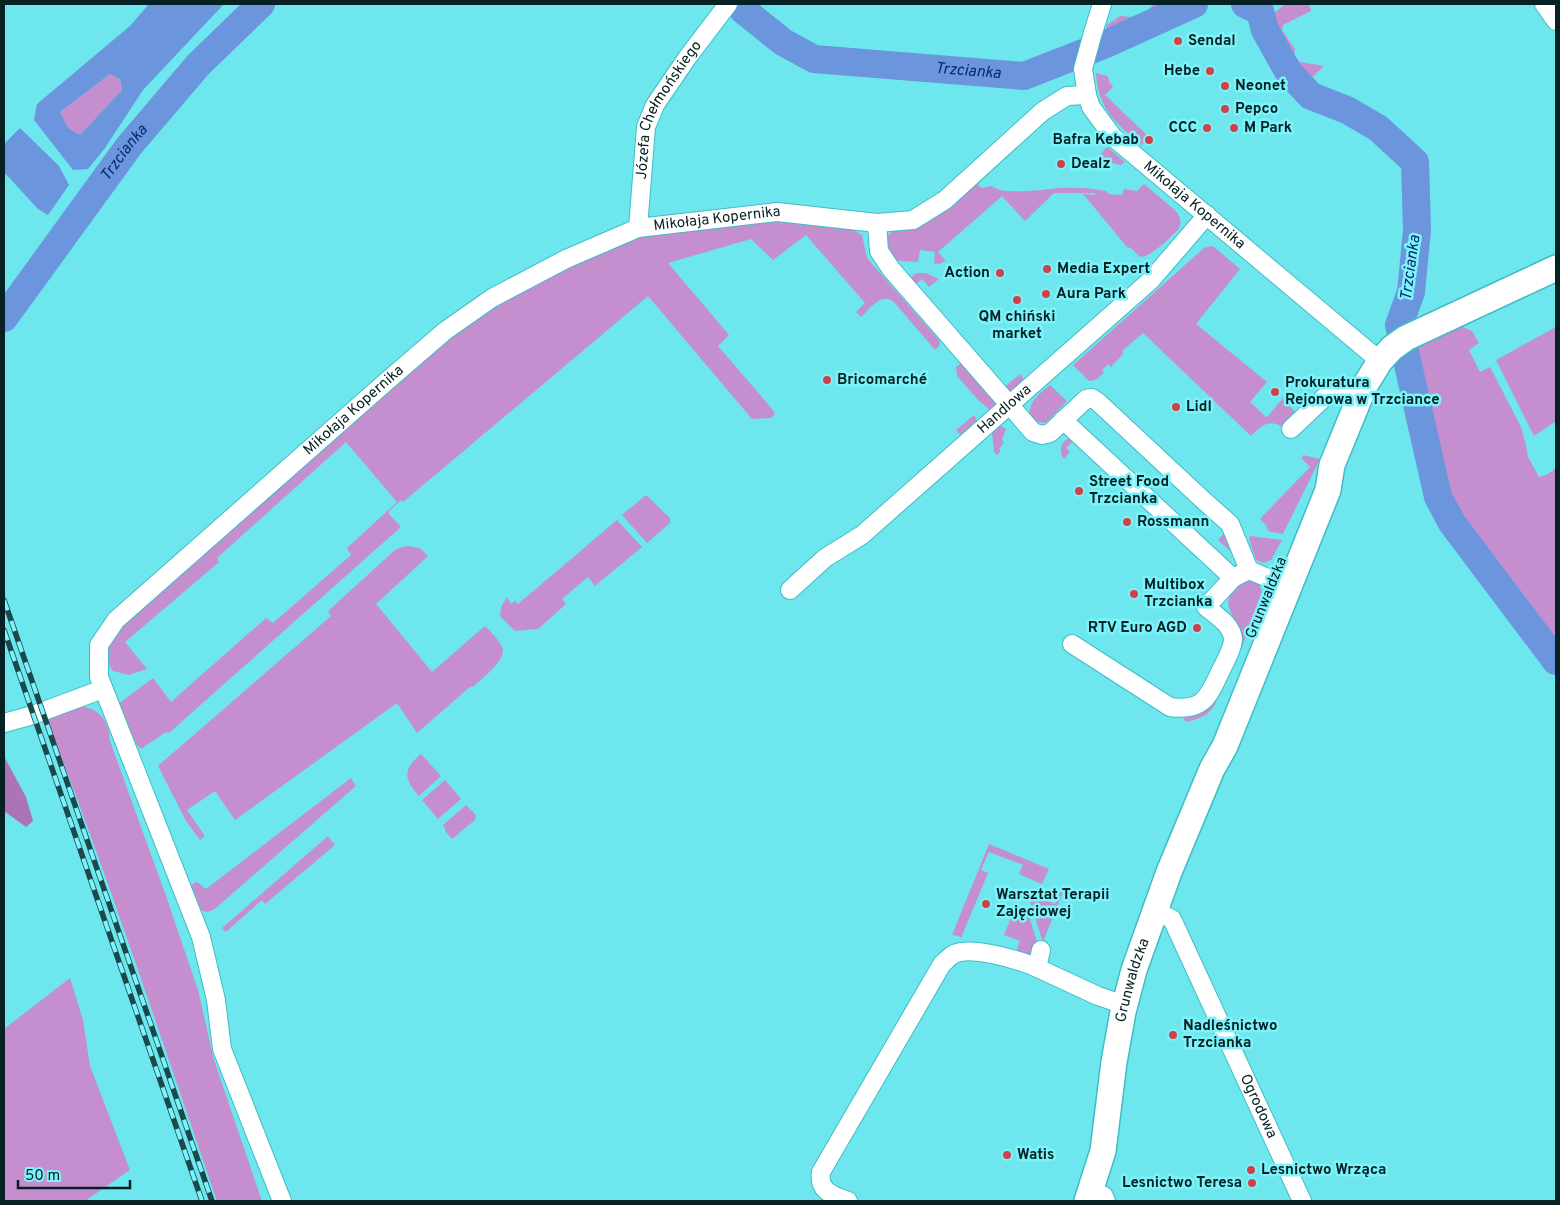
<svg xmlns="http://www.w3.org/2000/svg" width="1560" height="1205" font-family="Overpass,sans-serif">
  <style>
    .green { fill: #c58fcf }
    .forest { fill: #ac73b7 }
    .water { fill: #6b95dd; fill-rule: evenodd }
    .lines { fill: none; stroke-linecap: round; stroke-linejoin: round }
    .river { stroke: #6b95dd; stroke-width: 28 }
    .street-casing { stroke: #3fbdc5; stroke-width: 20 }
    .secondary-casing { stroke: #3fbdc5; stroke-width: 28 }
    .street { stroke: #fff; stroke-width: 18 }
    .secondary { stroke: #fff; stroke-width: 25 }
    .rail-casing { stroke: #1b484b; stroke-width: 5.5 }
    .rail { stroke: #7cf3fa; stroke-width: 4; stroke-dasharray: 11; stroke-linecap: butt }
    .poi-dot { fill: #d0404a; stroke: #7cf3fa; stroke-width: 2 }
    .labels { text-anchor: middle; dominant-baseline: central; stroke-width: 5; stroke-linejoin: round; paint-order: stroke }
    .poi-label { font-size: 15px; font-weight: bold; fill: #062123; stroke: #7cf3fa; text-anchor: start }
    .street-label { font-size: 15px; fill: #062123; stroke: #7cf3fa }
    .water-label { font-size: 16px; font-style: italic; fill: #072c6b; stroke: #7cf3fa }
  </style>
  <rect width="100%" height="100%" fill="#6de6ed"/>
  <g class="green">
    <polygon points="1153,4 1191,4 1102,44 1107,25 1120,16 1131,17 1144,16"/>
    <path d="M 1248,4 L 1262,4 L 1271,15 L 1286,4 L 1309,4 L 1311,11 L 1283,25 L 1282,30 L 1295,49 L 1294,55 L 1300,62 L 1324,66 L 1303,86 C 1283,65 1269,38 1260,10 Z"/>
    <path d="M 1096,73 L 1108,76 L 1109,81 L 1113,87 L 1105,95 L 1149,137 L 1141,145 C 1116,123 1098,109 1096,73 Z"/>
    <polygon points="110,74 120,79 122,90 80,135 68,128 60,112"/>
    <polygon points="1107,147 1125,162 1121,165 1111,163 1100,155"/>
    <path d="M 978,177 L 983,179 L 978,184 L 981,188 L 992,186 C 1001,196 1046,189 1060,188 C 1075,187 1092,188 1106,191 L 1108,194 L 1122,195 L 1124,189 L 1137,191 L 1144,184 L 1176,211 C 1181,218 1182,223 1178,230 C 1171,236 1148,261 1139,256 C 1134,252 1134,248 1127,247 L 1083,194 L 1095,195 L 1095,193 L 1054,193 L 1025,221 L 1002,196 L 938,252 L 946,261 L 939,264 L 934,264 L 935,252 L 920,250 L 918,262 L 900,261 L 889,258 C 887,251 883,242 888,236 C 897,225 913,229 925,224 C 946,213 958,189 978,177 Z"/>
    <path d="M 771,218 L 852,226 L 851,229 L 862,235 L 867,258 L 939,340 C 941,344 939,347 935,350 L 894,302 C 881,292 871,308 861,317 L 856,312 L 865,303 L 806,235 L 773,260 L 751,239 L 668,263 L 729,335 L 718,346 L 773,410 L 775,414 L 771,418 L 752,419 L 648,296 L 403,502 L 401,500 L 389,511 L 389,514 L 401,527 L 169,733 L 166,732 L 141,749 L 137,745 L 118,704 L 153,678 L 171,702 L 266,618 L 273,623 L 351,555 L 347,548 L 397,502 L 346,442 L 217,558 L 219,562 L 125,642 L 147,669 L 129,675 L 113,671 C 102,654 104,650 115,634 L 375,402 L 449,339 L 503,302 L 600,252 L 637,238 Z"/>
    <path d="M 1211,246 L 1214,247 L 1240,269 L 1196,324 L 1267,382 L 1250,402 L 1265,416 L 1267,417 L 1283,398 L 1295,412 L 1281,426 C 1268,419 1260,427 1251,436 L 1143,333 L 1122,351 L 1123,354 L 1111,367 L 1108,364 L 1102,370 L 1104,372 C 1100,377 1095,381 1089,381 L 1073,365 L 1204,248 Z"/>
    <polygon points="918,273 926,273 939,279 929,287 922,279 912,287 910,280 914,274"/>
    <path d="M 1463,327 L 1472,331 L 1479,343 L 1469,350 L 1480,372 L 1490,367 L 1521,427 L 1526,445 L 1528,457 L 1539,477 L 1548,474 L 1556,468 L 1556,658 L 1453,522 L 1439,496 L 1407,356 C 1422,345 1445,332 1463,327 Z"/>
    <polygon points="1556,327 1556,421 1534,436 1496,360"/>
    <polygon points="961,363 964,363 999,405 991,411 979,401 957,376 956,367"/>
    <polygon points="1020,374 1023,378 1023,382 1011,393 1002,389"/>
    <path d="M 1050,385 L 1067,401 L 1047,422 L 1043,423 L 1033,421 L 1029,415 C 1030,400 1039,394 1050,385 Z"/>
    <path d="M 974,415 C 981,424 971,429 965,435 L 958,433 L 956,430 Z"/>
    <polygon points="998,426 1001,426 1006,429 1002,440 1004,442 999,449 1001,451 997,455 994,452 992,432"/>
    <path d="M 1069,438 L 1075,439 L 1066,448 L 1070,452 L 1064,459 C 1058,451 1061,442 1069,438 Z"/>
    <polygon points="1303,455 1320,459 1283,534 1268,531 1266,525 1260,519 1310,467 1302,459"/>
    <polygon points="646,495 670,518 670,523 647,543 622,515"/>
    <polygon points="617,520 642,547 595,586 588,577 562,599 566,604 538,629 515,631 500,616 501,607 507,597 511,604 515,601 518,604"/>
    <polygon points="1225,532 1233,554 1218,540"/>
    <polygon points="1250,536 1282,540 1271,560 1263,563 1256,560 1249,539"/>
    <path d="M 409,546 L 420,548 L 428,556 L 376,604 L 432,672 L 485,626 C 491,632 497,638 501,645 C 510,658 483,677 474,686 L 470,687 L 417,733 L 397,703 L 235,820 L 215,791 L 187,810 L 205,836 L 200,840 L 186,821 L 158,766 L 331,616 L 328,611 L 395,550 L 402,547 Z"/>
    <polygon points="1246,578 1259,584 1262,592 1241,650 1237,648 1239,629 1229,608 1228,601 1232,591"/>
    <path d="M 1219,693 C 1214,713 1205,717 1187,722 L 1184,720 L 1184,718 C 1202,712 1208,708 1219,693 Z"/>
    <path d="M 81,706 C 101,710 109,721 110,741 L 166,896 L 198,990 L 214,1060 L 262,1201 L 217,1201 C 161,1039 108,875 45,715 Z"/>
    <path d="M 421,754 L 441,776 L 419,796 C 404,779 402,770 421,754 Z"/>
    <path d="M 351,778 L 356,786 L 217,907 C 211,911 208,914 201,910 L 191,885 L 197,882 L 206,889 Z"/>
    <polygon points="445,780 461,799 438,819 422,800"/>
    <polygon points="466,805 476,815 475,820 452,839 445,831 445,828 443,825"/>
    <polygon points="328,836 335,845 265,904 262,900 226,932 222,928"/>
    <polygon points="989,844 1049,869 1042,884 1019,874 1023,865 989,852 981,870 988,873 961,938 959,936 952,935"/>
    <polygon points="1060,891 1063,892 1043,942 1030,902 1033,895 1055,904"/>
    <polygon points="1016,905 1027,909 1037,942 1036,958 1015,955 1020,941 1004,935"/>
    <polygon points="70,978 83,1020 90,1066 130,1170 85,1201 4,1201 4,1029"/>
  </g>
  <polygon class="forest" points="4,758 5,758 26,797 33,821 26,827 4,811"/>
  <g class="water">
    <path d="M 149,4 L 224,4 L 143,90 L 105,148 L 88,169 L 73,170 L 34,120 L 37,104 L 130,26 ZM 110,74 L 120,79 L 122,90 L 80,135 L 68,128 L 60,112 Z"/>
    <polygon points="20,128 59,166 69,185 48,215 38,209 4,172 4,144"/>
  </g>
  <g class="lines">
    <g class="river">
      <polyline points="1245,4 1260,11 1265,30 1289,73 1311,96 1347,110 1378,128 1415,162 1417,230 1411,292 1399,325 1438,497 1452,523 1556,661"/>
      <path id="s1" d="M 743,10 L 783,42 L 814,59 L 1024,76 L 1106,44 L 1194,4"/>
      <path id="s2" d="M 4,318 L 129,146 L 198,65 L 261,4"/>
    </g>
    <defs>
      <g id="street">
        <path id="s3" d="M 1102,4 L 1092,36 L 1083,69 L 1087,95 L 1091,107 L 1113,137 L 1380,361"/>
        <polyline points="1544,4 1556,21"/>
        <polyline points="877,223 879,251 891,269 1033,432 1042,435 1050,433 1086,399 1092,398 1098,402 1202,499 1230,524 1249,570 1289,587"/>
        <path id="s4" d="M 638,228 L 646,127 L 655,105 L 687,58 L 728,4"/>
        <polyline points="1063,420 1233,578"/>
        <polyline points="1291,429 1330,392 1337,391 1359,400"/>
        <path id="s5" d="M 790,590 L 825,558 L 862,535 L 1151,280 L 1207,215"/>
        <path d="M 1072,644 L 1170,707 C 1205,712 1209,695 1222,668 C 1226,660 1233,648 1233,639 C 1232,625 1216,615 1206,607 L 1233,578 L 1249,570"/>
        <polyline points="4,723 33,715 103,689"/>
        <path id="s6" d="M 1155,911 L 1172,919 L 1302,1201"/>
        <polyline points="1036,967 1039,959 1041,950"/>
        <polyline points="1092,1190 1104,1196 1106,1201"/>
        <path id="s7" d="M 282,1201 L 222,1049 L 216,1000 L 201,937 L 99,677 L 99,645 L 116,620 L 387,381 L 445,331 L 492,298 L 566,259 L 638,228 L 777,212 L 877,223 L 913,220 L 945,200 L 1043,111 L 1067,96 L 1087,95"/>
        <path d="M 848,1201 C 832,1195 818,1191 821,1172 L 942,964 C 946,961 950,956 954,954 C 971,946 1014,959 1031,965 L 1098,996 L 1125,1005"/>
      </g>
      <g id="secondary">
        <path id="s8" d="M 1087,1201 L 1103,1151 L 1114,1062 L 1123,1012 L 1134,970 L 1169,872 L 1212,769 L 1225,746 L 1328,490 L 1332,465 L 1364,387 L 1380,361 L 1392,348 L 1406,338 L 1556,268"/>
      </g>
    </defs>
    <use href="#street" class="street-casing"/>
    <use href="#secondary" class="secondary-casing"/>
    <use href="#street" class="street"/>
    <use href="#secondary" class="secondary"/>
    <defs>
      <g id="rail">
        <polyline points="4,600 212,1201"/>
        <polyline points="4,630 202,1201"/>
      </g>
    </defs>
    <use href="#rail" class="rail-casing"/>
    <use href="#rail" class="rail"/>
  </g>
  <g class="poi-dot">
    <circle cx="1178" cy="41" r="5"/>
    <circle cx="1210" cy="71" r="5"/>
    <circle cx="1225" cy="86" r="5"/>
    <circle cx="1225" cy="109" r="5"/>
    <circle cx="1207" cy="128" r="5"/>
    <circle cx="1234" cy="128" r="5"/>
    <circle cx="1149" cy="140" r="5"/>
    <circle cx="1061" cy="164" r="5"/>
    <circle cx="1047" cy="269" r="5"/>
    <circle cx="1000" cy="273" r="5"/>
    <circle cx="1046" cy="294" r="5"/>
    <circle cx="1017" cy="300" r="5"/>
    <circle cx="827" cy="380" r="5"/>
    <circle cx="1275" cy="392" r="5"/>
    <circle cx="1176" cy="407" r="5"/>
    <circle cx="1079" cy="491" r="5"/>
    <circle cx="1127" cy="522" r="5"/>
    <circle cx="1134" cy="594" r="5"/>
    <circle cx="1197" cy="628" r="5"/>
    <circle cx="986" cy="904" r="5"/>
    <circle cx="1173" cy="1035" r="5"/>
    <circle cx="1007" cy="1155" r="5"/>
    <circle cx="1251" cy="1170" r="5"/>
    <circle cx="1252" cy="1183" r="5"/>
  </g>
  <g class="labels">
    <g class="poi-label">
      <text x="1188" y="41">Sendal</text>
      <text x="1200" y="71" text-anchor="end">Hebe</text>
      <text x="1235" y="86">Neonet</text>
      <text x="1235" y="109">Pepco</text>
      <text x="1197" y="128" text-anchor="end">CCC</text>
      <text x="1244" y="128">M Park</text>
      <text x="1139" y="140" text-anchor="end">Bafra Kebab</text>
      <text x="1071" y="164">Dealz</text>
      <text x="1057" y="269">Media Expert</text>
      <text x="990" y="273" text-anchor="end">Action</text>
      <text x="1056" y="294">Aura Park</text>
      <text x="1017" y="317" text-anchor="middle">QM chiński<tspan x="1017" dy="17">market</tspan></text>
      <text x="837" y="380">Bricomarché</text>
      <text x="1285" y="383">Prokuratura<tspan x="1285" dy="17">Rejonowa w Trzciance</tspan></text>
      <text x="1186" y="407">Lidl</text>
      <text x="1089" y="482">Street Food<tspan x="1089" dy="17">Trzcianka</tspan></text>
      <text x="1137" y="522">Rossmann</text>
      <text x="1144" y="585">Multibox<tspan x="1144" dy="17">Trzcianka</tspan></text>
      <text x="1187" y="628" text-anchor="end">RTV Euro AGD</text>
      <text x="996" y="895">Warsztat Terapii<tspan x="996" dy="17">Zajęciowej</tspan></text>
      <text x="1183" y="1026">Nadleśnictwo<tspan x="1183" dy="17">Trzcianka</tspan></text>
      <text x="1017" y="1155">Watis</text>
      <text x="1261" y="1170">Lesnictwo Wrząca</text>
      <text x="1242" y="1183" text-anchor="end">Lesnictwo Teresa</text>
    </g>
    <g class="street-label">
      <text stroke="none"><textPath href="#s4" startOffset="125">Józefa Chełmońskiego</textPath></text>
      <text stroke="none"><textPath href="#s3" startOffset="250">Mikołaja Kopernika</textPath></text>
      <text stroke="none"><textPath href="#s7" startOffset="1356">Mikołaja Kopernika</textPath></text>
      <text stroke="none"><textPath href="#s7" startOffset="936">Mikołaja Kopernika</textPath></text>
      <text stroke="none"><textPath href="#s5" startOffset="281">Handlowa</textPath></text>
      <text transform="translate(1267 598) rotate(-68)">Grunwaldzka</text>
      <text stroke="none"><textPath href="#s8" startOffset="226">Grunwaldzka</textPath></text>
      <text stroke="none"><textPath href="#s6" startOffset="225">Ogrodowa</textPath></text>
    </g>
    <g class="water-label">
      <text stroke="none"><textPath href="#s1" startOffset="241">Trzcianka</textPath></text>
      <text stroke="none"><textPath href="#s2" startOffset="204">Trzcianka</textPath></text>
      <text transform="translate(1411 268) rotate(-82)">Trzcianka</text>
    </g>
  </g>
  <rect width="1560" height="1205" fill="none" stroke="#062123" stroke-width="10"/>
  <path d="M18 1180v8h112v-8" fill="none" stroke="#062123" stroke-width="2.5"/>
  <text x="25" y="1180" font-size="15" fill="#062123" stroke="#7cf3fa" stroke-width="4" paint-order="stroke">50 m</text>
</svg>
